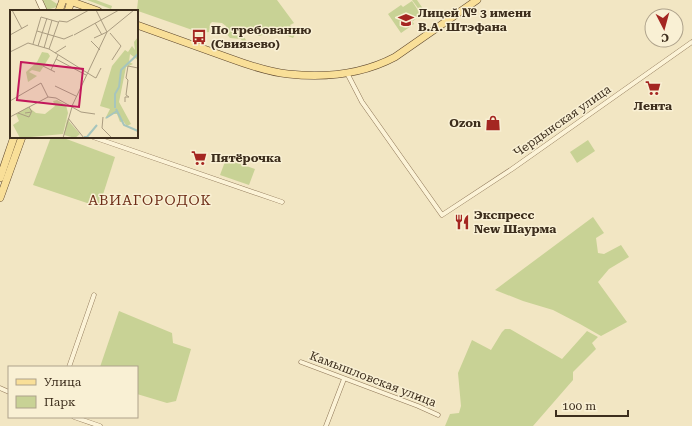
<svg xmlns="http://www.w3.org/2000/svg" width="692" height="426" font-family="'Roboto Serif',serif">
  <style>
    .green { fill: #c8d295 }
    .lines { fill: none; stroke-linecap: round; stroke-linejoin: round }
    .minor-casing { stroke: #8f7758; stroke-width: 5 }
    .secondary-casing { stroke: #71583b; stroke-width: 7 }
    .primary-casing { stroke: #5c452c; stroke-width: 8 }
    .minor { stroke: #fcf3d7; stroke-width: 4 }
    .secondary { stroke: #fcf3d7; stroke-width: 6 }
    .primary { stroke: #f9df98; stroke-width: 7 }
    .labels { text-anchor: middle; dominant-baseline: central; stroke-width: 3; stroke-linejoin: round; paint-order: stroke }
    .poi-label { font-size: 12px; font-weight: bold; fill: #3d2e1d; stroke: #f9f0d4; text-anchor: start }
    .street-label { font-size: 12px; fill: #3d2e1d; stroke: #f9f0d4 }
    .quarter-label { font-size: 14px; letter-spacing: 1px; fill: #6e2e18; stroke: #f9f0d4 }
    .inset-river { fill: none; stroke: #a6c5bd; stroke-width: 2 }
    .inset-road { fill: none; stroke: #aa9c81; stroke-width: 1 }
    .view { fill: #c2185b; fill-opacity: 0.15; stroke: #c2185b; stroke-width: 2 }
    .inset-edge { fill: none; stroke: #3d2e1d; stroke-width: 2 }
  </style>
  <rect width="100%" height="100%" fill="#f2e6c3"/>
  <g class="green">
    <polygon points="41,0 51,0 57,4 57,7 46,10"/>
    <polygon points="87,0 96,0 112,6 111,9"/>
    <polygon points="138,0 277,0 294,23 290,25 296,33 293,38 283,34 281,30 279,29 270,35 266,34 259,36 251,32 245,33 243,36 249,44 254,44 253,48 246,49 241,39 230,38 226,33 226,26 222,23 212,22 210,24 209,32 201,33 138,11 137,10"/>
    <polygon points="412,0 417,0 426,13 423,15"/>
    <polygon points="412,1 421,15 413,21 410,17 414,24 401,33 388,14 401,5 403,7"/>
    <polygon points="51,137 61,137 115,157 99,207 33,185"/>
    <polygon points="588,140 595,151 577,163 570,152"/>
    <polygon points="226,159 255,169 249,185 220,175"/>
    <polygon points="593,217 604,233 596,238 598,253 604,254 621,245 629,257 609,269 598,282 627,322 601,336 580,324 553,310 523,301 495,290"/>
    <polygon points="119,311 172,333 173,343 191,349 176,401 167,403 137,394 137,367 100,367"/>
    <polygon points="505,329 510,329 562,359 587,331 598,337 592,343 596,349 573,372 573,380 533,426 445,426 450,414 459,413 461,406 458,373 472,340 491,350 502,332"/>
  </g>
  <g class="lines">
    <defs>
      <g id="minor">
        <polyline points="347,73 362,102 442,215 512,169 692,42"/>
        <polyline points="93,137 282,202"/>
        <polyline points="301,362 418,406 438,415"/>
        <polyline points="69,367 94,295"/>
        <polyline points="0,388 9,392"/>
        <polyline points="74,417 100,426"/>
        <polyline points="326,426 344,379"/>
      </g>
      <polyline id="secondary" points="39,0 44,11"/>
      <g id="primary">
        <polyline points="67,0 98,11"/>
        <polyline points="59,11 63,0"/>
        <polyline points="68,11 71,1"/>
        <path d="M 137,25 C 168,36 198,47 229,58 C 248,65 268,72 288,74 C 325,78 363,74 395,57 L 477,0"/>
        <polyline points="0,178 14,137"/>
        <polyline points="0,198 22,137"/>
      </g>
    </defs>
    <use href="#minor" class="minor-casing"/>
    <use href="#secondary" class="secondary-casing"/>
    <use href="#primary" class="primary-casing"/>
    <use href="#minor" class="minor"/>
    <use href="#secondary" class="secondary"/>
    <use href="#primary" class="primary"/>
  </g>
  <defs>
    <symbol id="school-bare" viewBox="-9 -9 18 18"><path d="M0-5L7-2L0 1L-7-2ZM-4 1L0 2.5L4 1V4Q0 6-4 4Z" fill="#a42621" stroke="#f9f0d4" stroke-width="2.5" paint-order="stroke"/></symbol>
    <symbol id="bus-bare" viewBox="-9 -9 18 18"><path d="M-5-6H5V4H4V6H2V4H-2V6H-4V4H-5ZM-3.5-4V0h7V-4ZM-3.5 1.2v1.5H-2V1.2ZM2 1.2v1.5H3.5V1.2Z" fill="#a42621" stroke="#f9f0d4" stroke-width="2.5" paint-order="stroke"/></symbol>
    <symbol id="supermarket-bare" viewBox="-9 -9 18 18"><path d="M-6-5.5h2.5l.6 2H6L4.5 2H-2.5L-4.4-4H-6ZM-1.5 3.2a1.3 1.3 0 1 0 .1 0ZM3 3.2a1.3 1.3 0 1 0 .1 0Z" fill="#a42621" stroke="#f9f0d4" stroke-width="2.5" paint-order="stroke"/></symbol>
    <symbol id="shop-bare" viewBox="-9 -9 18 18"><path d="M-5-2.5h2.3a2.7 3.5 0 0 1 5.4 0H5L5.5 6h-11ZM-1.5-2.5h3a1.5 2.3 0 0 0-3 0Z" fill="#a42621" stroke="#f9f0d4" stroke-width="2.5" paint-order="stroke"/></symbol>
    <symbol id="restaurant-bare" viewBox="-9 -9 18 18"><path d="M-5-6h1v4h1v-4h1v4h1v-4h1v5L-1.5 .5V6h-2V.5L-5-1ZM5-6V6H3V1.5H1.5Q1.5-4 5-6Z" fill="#a42621" stroke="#f9f0d4" stroke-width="2.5" paint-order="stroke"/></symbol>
  </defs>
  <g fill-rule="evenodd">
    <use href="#school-bare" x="395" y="9" width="22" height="22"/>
    <use href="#bus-bare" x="188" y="26" width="22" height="22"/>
    <use href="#supermarket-bare" x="642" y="77" width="22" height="22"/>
    <use href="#shop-bare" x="482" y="112" width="22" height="22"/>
    <use href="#supermarket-bare" x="188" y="147" width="22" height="22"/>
    <use href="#restaurant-bare" x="451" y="211" width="22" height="22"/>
  </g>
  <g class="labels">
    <g class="poi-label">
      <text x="418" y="13">Лицей № 3 имени<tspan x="418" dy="14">В.А. Штэфана</tspan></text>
      <text x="211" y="30">По требованию<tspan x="211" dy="14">(Свиязево)</tspan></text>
      <text x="653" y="106" text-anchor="middle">Лента</text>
      <text x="481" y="123" text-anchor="end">Ozon</text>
      <text x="211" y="158">Пятёрочка</text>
      <text x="474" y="215">Экспресс<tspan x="474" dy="14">New Шаурма</tspan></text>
    </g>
    <g class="street-label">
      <text transform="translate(562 121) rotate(-35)">Чердынская улица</text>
      <text transform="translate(373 379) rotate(21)">Камышловская улица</text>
    </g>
    <g class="quarter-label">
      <text x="150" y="200">АВИАГОРОДОК</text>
    </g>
  </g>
  <g transform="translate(10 10)">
    <rect width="128" height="128" fill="#f2e6c3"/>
    <path d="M 128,27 L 128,50 L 120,44 L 119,52 L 123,54 L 116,57 L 109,92 L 121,114 L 117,116 L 113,111 L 110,112 L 107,104 L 102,104 L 95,109 L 100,99 L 90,96 L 102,56 L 115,40 L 118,42 L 122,36 L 125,40 L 124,32 ZM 32,42 L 38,43 L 40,46 L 30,62 L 22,60 L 19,62 L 27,66 L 18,72 L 16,62 L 27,52 ZM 47,90 L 56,95 L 58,103 L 53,124 L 10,128 L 3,115 L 9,111 L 6,104 L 18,97 L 26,103 L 35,104 L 45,96 L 43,91 ZM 57,109 L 70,124 L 65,128 L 54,125 Z" fill="#c8d295"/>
    <path class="inset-river" d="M 105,98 L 105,84 L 109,77 L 111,60 L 128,44M 106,99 L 114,115 L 128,121M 96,108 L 107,101M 74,127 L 77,127 L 87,115"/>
    <path class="inset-road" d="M 2,0 L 12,19M 85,13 L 92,25M 27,21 L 54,29 L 63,25M 100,23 L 111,36 L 102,50M 0,25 L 18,15M 64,25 L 109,0M 84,28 L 97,22 L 86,0M 81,31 L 90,40M 23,34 L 31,7 L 48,12M 28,36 L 37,8M 34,38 L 42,10M 39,39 L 84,67 L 86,68 L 91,58M 0,42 L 18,33 L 39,39 L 49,11 L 57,12 L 79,0M 45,43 L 56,36M 46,49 L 76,65M 33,56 L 45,62M 41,60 L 48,45M 45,76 L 66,86M 0,91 L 31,73 L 38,87M 115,92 L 115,87 L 119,87 L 116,85 L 118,70 L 116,68 L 118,56 L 128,58M 62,96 L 97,22 L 124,0M 8,103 L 19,107 L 21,103M 15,103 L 22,102 L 19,97M 0,107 L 38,87 L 46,88 L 71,102 L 85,104M 93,107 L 92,118 L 102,128M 58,108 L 74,128M 53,128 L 62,97"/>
    <path class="view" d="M 11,52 L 73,59 L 69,97 L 7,90 Z"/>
    <rect width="128" height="128" class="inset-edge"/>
  </g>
  <rect x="8" y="366" width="130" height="52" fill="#f9f0d4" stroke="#aea28b"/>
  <rect x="16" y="379" width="20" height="6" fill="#f9df98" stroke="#aea28b"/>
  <text x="44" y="386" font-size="12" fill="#3d2e1d">Улица</text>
  <rect x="16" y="396" width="20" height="12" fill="#c8d295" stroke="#aea28b"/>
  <text x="44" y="406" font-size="12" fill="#3d2e1d">Парк</text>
  <g transform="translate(664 28) rotate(174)"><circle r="19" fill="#f9f0d4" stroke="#aea28b"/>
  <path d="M0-3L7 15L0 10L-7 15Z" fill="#a42621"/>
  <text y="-6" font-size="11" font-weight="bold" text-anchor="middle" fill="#3d2e1d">С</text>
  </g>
  <path d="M556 410v6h72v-6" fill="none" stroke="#3d2e1d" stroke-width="2"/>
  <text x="562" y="410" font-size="12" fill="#3d2e1d" stroke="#f9f0d4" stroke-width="3" paint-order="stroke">100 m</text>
</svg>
